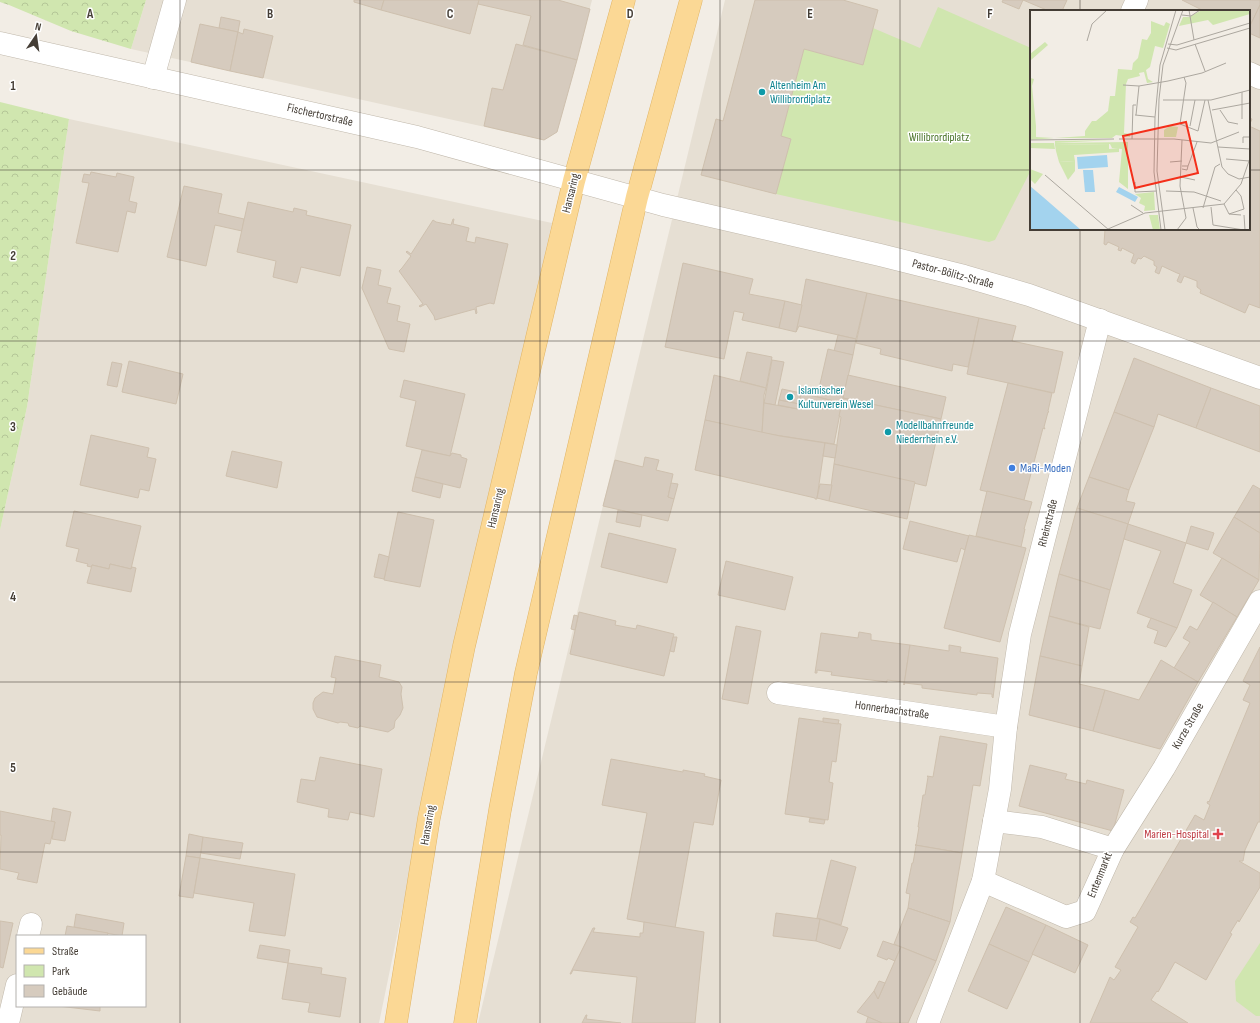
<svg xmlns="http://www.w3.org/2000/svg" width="1260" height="1023" font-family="'Sofia Sans Condensed',sans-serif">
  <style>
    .residential { fill: #e6dfd3; fill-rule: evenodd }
    .green { fill: #d0e6af }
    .forest { fill: url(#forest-crowns) }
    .building { fill: #d6cbbe; stroke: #cec0ae }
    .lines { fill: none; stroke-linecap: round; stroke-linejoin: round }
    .minor-casing { stroke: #c0b8ab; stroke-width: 23 }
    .major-casing { stroke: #e0b465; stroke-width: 23 }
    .minor { stroke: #fff; stroke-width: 22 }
    .major { stroke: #fbd895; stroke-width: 22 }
    .grid { fill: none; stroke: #443d35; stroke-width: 1; stroke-opacity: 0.55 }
    .culture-dot { fill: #0f9aa8; stroke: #fff; stroke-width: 1.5 }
    .shop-dot { fill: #3f7fe0; stroke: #fff; stroke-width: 1.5 }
    .health-dot { fill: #e0444e; stroke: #fff; stroke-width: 1.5 }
    .labels { text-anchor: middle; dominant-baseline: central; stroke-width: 3; stroke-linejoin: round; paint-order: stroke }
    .culture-label { font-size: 12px; fill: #0d838f; stroke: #fff; text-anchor: start }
    .street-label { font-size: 12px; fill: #443d35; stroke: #fff }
    .park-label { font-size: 12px; fill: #4a742a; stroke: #fff }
    .shop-label { font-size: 12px; fill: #366cbe; stroke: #fff; text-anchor: start }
    .health-label { font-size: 12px; fill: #be3a42; stroke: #fff; text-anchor: end }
    .inset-road { fill: none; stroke: #aca79f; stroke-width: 1 }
    .view { fill: #f42f1a; fill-opacity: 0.15; stroke: #f42f1a; stroke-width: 2 }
    .inset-edge { fill: none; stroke: #443d35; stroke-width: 2 }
    .grid-label { font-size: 13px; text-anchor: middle; font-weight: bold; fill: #443d35; stroke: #fff; stroke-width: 3; stroke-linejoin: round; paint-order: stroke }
  </style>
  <defs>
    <pattern id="forest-crowns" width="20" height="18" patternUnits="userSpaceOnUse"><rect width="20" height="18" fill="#d0e6af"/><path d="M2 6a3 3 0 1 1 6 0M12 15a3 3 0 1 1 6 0" fill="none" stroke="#b4c697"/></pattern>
  </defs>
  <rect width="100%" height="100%" fill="#f2ede5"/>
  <g class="residential">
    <polygon points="146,0 592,0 557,132 544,140 131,49"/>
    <path d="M 725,0 L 1260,0 L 1260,1023 L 478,1023 ZM 1031,11 L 1249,11 L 1249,229 L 1031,229 Z"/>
    <path d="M 69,119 L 552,223 L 456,650 L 379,1023 L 0,1023 L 0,530 L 27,407 ZM 17,936 L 145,936 L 145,1006 L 17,1006 Z"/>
  </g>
  <g class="green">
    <polygon points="938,7 1031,48 1031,170 995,240 989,242 776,194 791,139 781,136 804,49 863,65 873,28 920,48"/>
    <polygon points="1260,943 1260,1016 1256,1016 1236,1001 1235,981"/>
  </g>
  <g class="forest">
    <polygon points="0,0 146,0 131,49 71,31 9,5 0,2"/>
    <polygon points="0,102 69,119 27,407 0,530"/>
  </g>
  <g class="building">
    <polygon points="354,0 384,0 381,10 354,2"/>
    <polygon points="384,0 479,0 470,34 381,10"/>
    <polygon points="479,0 558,0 590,9 577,60 523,45 531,16 478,4"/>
    <polygon points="755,0 843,0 878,10 863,65 804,49 781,136 791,139 776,194 701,175 716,119 723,121"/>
    <polygon points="1003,0 1067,0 1062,11 1049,11 1023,0 1019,9 1002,2"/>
    <polygon points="1182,0 1260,0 1260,5 1249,28 1249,11 1204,11"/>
    <polygon points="1260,5 1260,38 1249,33 1249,28"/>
    <polygon points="221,17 240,21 238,32 219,28"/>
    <polygon points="200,24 238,32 230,71 191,62"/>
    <polygon points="244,29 273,36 263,78 230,71 238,32 243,34"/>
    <polygon points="516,44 577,60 557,132 544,140 484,126 492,88 503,90"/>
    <polygon points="1249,118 1252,119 1249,126 1260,131 1260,308 1249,304 1245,313 1200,293 1201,290 1197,287 1197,281 1184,276 1181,283 1177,281 1180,274 1177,273 1162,266 1159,274 1155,272 1157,267 1154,265 1154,261 1144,256 1141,259 1138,258 1135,264 1131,262 1134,254 1122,248 1121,251 1118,250 1119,247 1108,242 1106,245 1104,244 1105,229 1249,229"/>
    <polygon points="91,172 116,177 117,173 134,177 129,201 137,203 135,213 127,211 118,252 76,243 89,183 82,182 84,174 90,175"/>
    <polygon points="184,186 222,194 218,213 244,219 242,231 215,225 206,266 167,257"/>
    <polygon points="248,202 293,212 294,208 307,211 306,215 351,225 340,276 301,267 297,283 273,277 276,261 237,252"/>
    <polygon points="453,219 454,219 453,224 469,228 466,241 475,243 476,237 508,244 494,304 490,303 476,307 477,313 476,314 475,309 435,320 434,316 426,304 420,307 419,306 423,304 399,271 402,268 411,256 406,252 407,251 411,254 433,220 436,222 451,225"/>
    <polygon points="683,263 753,279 749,294 785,301 779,328 742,320 744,313 734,311 724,359 665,347"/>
    <polygon points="367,267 381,270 378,285 391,288 387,303 400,306 397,321 410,324 404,352 389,349 362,288"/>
    <polygon points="806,279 867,293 856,339 799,326 796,332"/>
    <polygon points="867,293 979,318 968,367 953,364 952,371 880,354 881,349 856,343"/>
    <polygon points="785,301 802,305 796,332 779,328"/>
    <polygon points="979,318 1016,326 1012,341 1063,352 1054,393 967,374"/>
    <polygon points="838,335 856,339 853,355 834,351"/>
    <polygon points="828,349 853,355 842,403 817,397"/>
    <polygon points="747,352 772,357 766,388 740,381"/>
    <polygon points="1134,358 1211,388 1196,428 1158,414 1154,427 1114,412"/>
    <polygon points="772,360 784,362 775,405 764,403"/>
    <polygon points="129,361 183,374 176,404 122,392"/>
    <polygon points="112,362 122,364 117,387 107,385"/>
    <polygon points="714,375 766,388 764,395 762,433 705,420"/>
    <polygon points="848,375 946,397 941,419 843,398"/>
    <polygon points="404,380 465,394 450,456 406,446 416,401 400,397"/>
    <polygon points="1008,383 1052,393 1048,411 1049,412 1048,412 1044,427 1045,429 1043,428 1024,500 980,490"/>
    <polygon points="1211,388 1260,406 1260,452 1196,428"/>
    <polygon points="782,389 801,393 799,404 779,400"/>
    <polygon points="801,393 842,403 834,444 762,433 764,403 798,409"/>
    <polygon points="843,398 941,419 926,486 834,464 841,417 839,416"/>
    <polygon points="779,400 799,404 798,409 778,405"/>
    <polygon points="1114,412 1154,427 1129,490 1089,477"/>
    <polygon points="705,420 780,436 825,443 817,498 817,499 815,499 815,498 695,470"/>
    <polygon points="91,435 149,448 147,457 156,459 149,491 140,489 138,498 80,485"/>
    <polygon points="825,443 837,445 835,458 823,456"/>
    <polygon points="422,450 450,456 452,453 461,455 461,457 467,459 460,488 415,477"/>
    <polygon points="232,451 282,462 277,488 226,476"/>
    <polygon points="645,457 659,460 656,470 673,474 668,497 674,499 668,521 603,506 615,460 643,467"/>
    <polygon points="834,464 915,482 907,519 829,501"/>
    <polygon points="415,477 443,484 440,498 412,491"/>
    <polygon points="1089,477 1129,490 1126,501 1135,503 1128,524 1077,508"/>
    <polygon points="671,483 678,484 674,499 668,497"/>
    <polygon points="820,484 832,485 829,501 817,498"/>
    <polygon points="1253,485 1260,489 1260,533 1234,517"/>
    <polygon points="987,491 1032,502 1024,529 1025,529 1021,547 976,536"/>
    <polygon points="1077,508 1128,524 1110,590 1059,574"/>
    <polygon points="618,510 642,515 640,527 616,522"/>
    <polygon points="74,511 141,526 131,569 110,564 109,569 92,565 91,567 87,566 88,564 76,561 79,549 66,546"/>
    <polygon points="398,512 434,520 420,587 384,580"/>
    <polygon points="1234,517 1260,533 1259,580 1213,553"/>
    <polygon points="910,521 969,536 965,550 961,548 957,562 903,549"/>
    <polygon points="1128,524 1186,543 1173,583 1192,590 1177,628 1137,613 1161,551 1124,539"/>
    <polygon points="1191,526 1214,533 1208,550 1186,543"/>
    <polygon points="609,533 676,549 667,583 601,567"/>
    <polygon points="969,535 1026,548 1000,642 944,628"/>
    <polygon points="379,554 389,557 384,579 374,577"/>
    <polygon points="1222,558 1259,580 1237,617 1200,595"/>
    <polygon points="726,561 793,577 785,610 718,595"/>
    <polygon points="110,564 131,569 132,567 136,568 131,592 87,583 92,565 109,569"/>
    <polygon points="1059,574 1110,590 1100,629 1049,616"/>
    <polygon points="1213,602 1237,617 1198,682 1174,668 1190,642 1183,638 1190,626 1197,630"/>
    <polygon points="579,612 616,621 615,625 636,629 637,625 674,634 664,676 570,654"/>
    <polygon points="574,615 578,616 575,630 571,629"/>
    <polygon points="1049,616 1089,627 1082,666 1040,656"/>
    <polygon points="1151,618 1177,628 1166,647 1154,643 1158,631 1147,627"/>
    <polygon points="736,626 761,631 748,704 722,699"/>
    <polygon points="859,632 871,634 871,640 910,645 904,685 904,682 887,680 887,682 831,675 832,672 817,670 817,673 815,673 821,633 858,638"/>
    <polygon points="673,637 677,637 674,652 670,651"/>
    <polygon points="910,645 949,651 949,645 961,647 960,652 998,658 993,698 992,697 992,694 977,693 977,695 922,688 922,685 905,683 904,685"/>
    <polygon points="1260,647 1260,822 1258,822 1245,850 1243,861 1239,861 1260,873 1260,887 1239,922 1238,920 1230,933 1232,934 1206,980 1175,962 1158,992 1157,991 1151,1000 1188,1023 1090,1023 1110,977 1114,980 1121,970 1115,967 1138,927 1130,922 1133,917 1135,918 1195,815 1204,820 1210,805 1207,803 1208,801 1209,802 1250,703 1243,700 1250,685 1243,681"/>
    <polygon points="335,656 381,665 379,677 399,682 402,687 401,694 403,708 400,715 395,721 394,728 388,732 360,726 358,728 349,726 348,723 340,722 338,723 317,717 313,709 313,703 315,698 323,692 333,694 336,678 331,677"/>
    <polygon points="1040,656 1082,666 1079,684 1105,690 1093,731 1029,715"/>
    <polygon points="1161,660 1198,682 1160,749 1093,731 1105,690 1139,700"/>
    <polygon points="799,718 841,724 836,762 832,761 829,782 833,783 828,820 785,814"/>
    <polygon points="823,718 839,720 838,724 823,722"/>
    <polygon points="940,736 987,744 980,786 973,785 962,853 915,845 916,845 919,827 918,827 923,795 925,795 928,777 927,776 933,777"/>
    <polygon points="320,757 382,769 374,817 350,812 348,820 328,817 329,809 297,802 301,779 315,781"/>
    <polygon points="611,759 683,772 683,770 705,774 704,776 721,780 713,825 694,822 675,928 627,919 647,813 602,805"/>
    <polygon points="1030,765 1067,774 1065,779 1086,784 1087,780 1124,790 1113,831 1019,806"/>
    <polygon points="53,808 71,812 65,841 52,839 55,822 51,821"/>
    <polygon points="0,811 55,822 50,844 45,843 37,883 17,879 19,873 0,869 1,835 0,835"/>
    <polygon points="810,818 825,820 824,824 809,822"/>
    <polygon points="189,834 203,837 200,858 186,856"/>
    <polygon points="203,837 243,843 240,859 201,853"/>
    <polygon points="915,845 962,853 950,922 908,908 910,894 906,893 912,863 913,863 916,846"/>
    <polygon points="186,856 200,858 193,898 179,896"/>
    <polygon points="200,858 295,874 285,936 249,931 254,903 194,893"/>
    <polygon points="831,860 856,867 841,925 817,918"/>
    <polygon points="1006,907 1046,925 1029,962 989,944"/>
    <polygon points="908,908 950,922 936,961 894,944"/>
    <polygon points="776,913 820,919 816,941 773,936"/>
    <polygon points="76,914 124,923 122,936 74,927"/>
    <polygon points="820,919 848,928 840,949 816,941"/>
    <polygon points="0,921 13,923 3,968 0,967"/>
    <polygon points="644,922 704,932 695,1023 632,1023 637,977 573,970 571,974 570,974 593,928 595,928 593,932 640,937 640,933 643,933"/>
    <polygon points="1046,925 1088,945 1075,973 1032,954"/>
    <polygon points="67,926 108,933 107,936 65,936"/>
    <polygon points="883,941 901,947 895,961 888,958 887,960 877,956"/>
    <polygon points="989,944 1029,962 1007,1009 968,991"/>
    <polygon points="260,945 290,950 288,963 257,958"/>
    <polygon points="901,947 936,961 908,1023 882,1023 857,1012 874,991 878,999"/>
    <polygon points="288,963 322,968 321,974 346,978 340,1017 308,1012 310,1003 282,999"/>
    <polygon points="879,981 885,983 878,999 874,991"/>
    <polygon points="58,1006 100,1006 100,1011"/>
    <polygon points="586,1015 587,1015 586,1019 621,1023 582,1023"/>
    <polygon points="868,1017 882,1023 866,1023"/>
  </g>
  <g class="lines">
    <defs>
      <g id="minor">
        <polyline points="1132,11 1137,0"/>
        <polyline points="0,43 417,137 663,205 880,255 964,276 1029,295 1260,378"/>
        <polyline points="1249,73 1260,78"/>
        <polyline points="153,78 175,0"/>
        <polyline points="778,693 1006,727"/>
        <polyline points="1113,849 1164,768 1260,601"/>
        <polyline points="983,881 1066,917 1085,911 1113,849 1042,827 994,821"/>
        <polyline points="28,936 31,924"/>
        <polyline points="8,1023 17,985"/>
        <polyline points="928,1023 983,881 1000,789 1006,727 1020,634 1100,320"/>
      </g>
      <g id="major">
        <polyline points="396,1023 429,818 464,646 574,181 624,0"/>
        <polyline points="465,1023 500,810 526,673 637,197 691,0"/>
      </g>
    </defs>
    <use href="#minor" class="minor-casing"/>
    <use href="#major" class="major-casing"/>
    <use href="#minor" class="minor"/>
    <use href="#major" class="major"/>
  </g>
  <path class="grid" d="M 180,0 L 180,1023M 360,0 L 360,1023M 540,0 L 540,1023M 720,0 L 720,1023M 900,0 L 900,1023M 1080,0 L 1080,11M 0,170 L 1031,170M 1249,170 L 1260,170M 1080,229 L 1080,1023M 0,341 L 1260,341M 0,512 L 1260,512M 0,682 L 1260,682M 0,852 L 1260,852"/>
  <g class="culture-dot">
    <circle cx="762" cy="92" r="4"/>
    <circle cx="790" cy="397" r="4"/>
    <circle cx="888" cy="432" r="4"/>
  </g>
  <circle class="shop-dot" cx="1012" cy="468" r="4"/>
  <path class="health-dot" d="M1216 828h4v4h4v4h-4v4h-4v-4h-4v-4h4z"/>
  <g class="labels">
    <g class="culture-label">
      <text x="770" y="85">Altenheim Am<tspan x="770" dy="14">Willibrordiplatz</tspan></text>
      <text x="798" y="390">Islamischer<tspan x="798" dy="14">Kulturverein Wesel</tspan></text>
      <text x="896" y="425">Modellbahnfreunde<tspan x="896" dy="14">Niederrhein e.V.</tspan></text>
    </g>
    <g class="street-label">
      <text transform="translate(320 115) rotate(13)">Fischertorstraße</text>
      <text transform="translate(571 193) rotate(-76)">Hansaring</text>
      <text transform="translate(953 274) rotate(15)">Pastor-Bölitz-Straße</text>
      <text transform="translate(496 508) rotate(-77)">Hansaring</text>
      <text transform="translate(1048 523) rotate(-76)">Rheinstraße</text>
      <text transform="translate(892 710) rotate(8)">Honnerbachstraße</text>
      <text transform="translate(1188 726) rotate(-60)">Kurze Straße</text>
      <text transform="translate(428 825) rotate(-80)">Hansaring</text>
      <text transform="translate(1100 875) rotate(-68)">Entenmarkt</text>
    </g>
    <g class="park-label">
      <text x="939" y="137">Willibrordiplatz</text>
    </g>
    <g class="shop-label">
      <text x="1020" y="468">MaRi-Moden</text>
    </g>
    <g class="health-label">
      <text x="1209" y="834">Marien-Hospital</text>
    </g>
  </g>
  <g transform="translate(1030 10)">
    <rect width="220" height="220" fill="#f2ede5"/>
    <path d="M 15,32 L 18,35 L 1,50 L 0,44 ZM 0,68 L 4,69 L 2,76 L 6,116 L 0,116 ZM 140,116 L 148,117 L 146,127 L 134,127 L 134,120 ZM 83,130 L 25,133 L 25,131 ZM 0,159 L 13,164 L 5,174 L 0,169 Z" fill="#d0e6af"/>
    <path d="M 172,0 L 220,0 L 220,4 L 183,15 L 178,10 L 149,16 L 153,7 L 159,7 ZM 121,11 L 134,16 L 136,12 L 140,14 L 133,38 L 125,36 L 120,57 L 116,60 L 118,69 L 123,72 L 117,73 L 114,62 L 109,63 L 110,66 L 98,69 L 96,74 L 94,123 L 100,124 L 100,127 L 86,125 L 82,128 L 25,128 L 55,126 L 55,121 L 62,111 L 66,111 L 78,101 L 80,86 L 85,86 L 88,59 L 102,60 L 103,53 L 108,48 L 112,29 L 117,30 L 121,23 ZM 0,116 L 6,116 L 6,127 L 24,128 L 0,130 ZM 98,132 L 98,179 L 89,172 L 92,139 L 82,138 L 80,134 L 25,135 L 25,133 ZM 0,133 L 24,133 L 25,139 L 0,138 ZM 45,151 L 45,161 L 38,170 L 29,152 ZM 124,182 L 125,200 L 114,201 L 115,196 L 109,193 L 111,188 L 105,184 ZM 119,205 L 128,205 L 130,220 L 123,220 Z" fill="#d0e6af"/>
    <path d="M 79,134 L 79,139 L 89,138 L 89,142 L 44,145 L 45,151 L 29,152 L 26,141 L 25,135 Z" fill="#d0e6af"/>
    <path d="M 77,145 L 78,157 L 48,159 L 47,147 ZM 53,160 L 63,160 L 65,182 L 55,182 ZM 0,176 L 13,187 L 51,220 L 0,220 ZM 89,177 L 108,187 L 105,192 L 86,182 Z" fill="#a3d3ee"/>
    <path class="inset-road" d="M 159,0 L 164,30M 152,5 L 161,6 L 170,0M 57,31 L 62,14 L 77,0M 138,34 L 147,35 L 220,13M 165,34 L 175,61M 137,38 L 146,40 L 220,18M 154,67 L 156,73 L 150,114 L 168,121 L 175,90M 93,75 L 109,76 L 138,71 L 172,63 L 196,53M 212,82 L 212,109M 133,90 L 181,90 L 220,80M 178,90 L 192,157 L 198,164 L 209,169 L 220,167M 182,100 L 220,93M 190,100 L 198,112 L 208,114M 105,105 L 125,107M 106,105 L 109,76M 160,116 L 165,90M 89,129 L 144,129 L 181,133 L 209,122M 102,129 L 103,95 L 106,95M 0,130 L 84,129M 213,133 L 213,127 L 220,127M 188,137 L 220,139M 196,149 L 219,151M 140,152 L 152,151M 152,156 L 158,156 L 157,160 L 152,159M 158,156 L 167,132M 15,165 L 79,220M 151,167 L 165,170M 105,172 L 105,182 L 127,181M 136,181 L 164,182 L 191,191M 194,194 L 199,204 L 211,205M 101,195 L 113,203M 181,197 L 183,215 L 214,220M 163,198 L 167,217 L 170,220M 173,198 L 185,157 L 190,154M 199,204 L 214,199 L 211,186 L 206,180M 214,205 L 215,220M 78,219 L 115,203 L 194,194 L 211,174 L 220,148M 131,220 L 124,162 L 125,107 L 130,55 L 146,0M 135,220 L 127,161 L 129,89 L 133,55 L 153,0M 147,220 L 156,208 L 150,176 L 152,130"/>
    <path class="view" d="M 156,112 L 168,163 L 105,178 L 93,126 Z"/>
    <rect width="220" height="220" class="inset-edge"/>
  </g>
  <g class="grid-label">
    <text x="90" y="18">A</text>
    <text x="270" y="18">B</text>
    <text x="450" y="18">C</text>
    <text x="630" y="18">D</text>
    <text x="810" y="18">E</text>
    <text x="990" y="18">F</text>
    <text x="13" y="90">1</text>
    <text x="13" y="260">2</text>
    <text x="13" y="431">3</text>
    <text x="13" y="601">4</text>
    <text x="13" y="772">5</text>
  </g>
  <rect x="16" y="935" width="130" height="72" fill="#ffffff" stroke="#b4b1ae"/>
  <rect x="24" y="948" width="20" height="6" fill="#fbd895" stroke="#b4b1ae"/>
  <text x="52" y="955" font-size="12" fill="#443d35">Straße</text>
  <rect x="24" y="965" width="20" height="12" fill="#d0e6af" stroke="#b4b1ae"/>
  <text x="52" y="975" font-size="12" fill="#443d35">Park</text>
  <rect x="24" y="985" width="20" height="12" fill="#d6cbbe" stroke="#b4b1ae"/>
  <text x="52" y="995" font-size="12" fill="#443d35">Gebäude</text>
  <g transform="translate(36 36) rotate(13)" stroke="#ffffff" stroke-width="3" paint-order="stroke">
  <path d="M0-3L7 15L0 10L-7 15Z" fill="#443d35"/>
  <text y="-6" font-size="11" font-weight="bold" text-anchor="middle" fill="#443d35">N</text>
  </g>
</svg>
